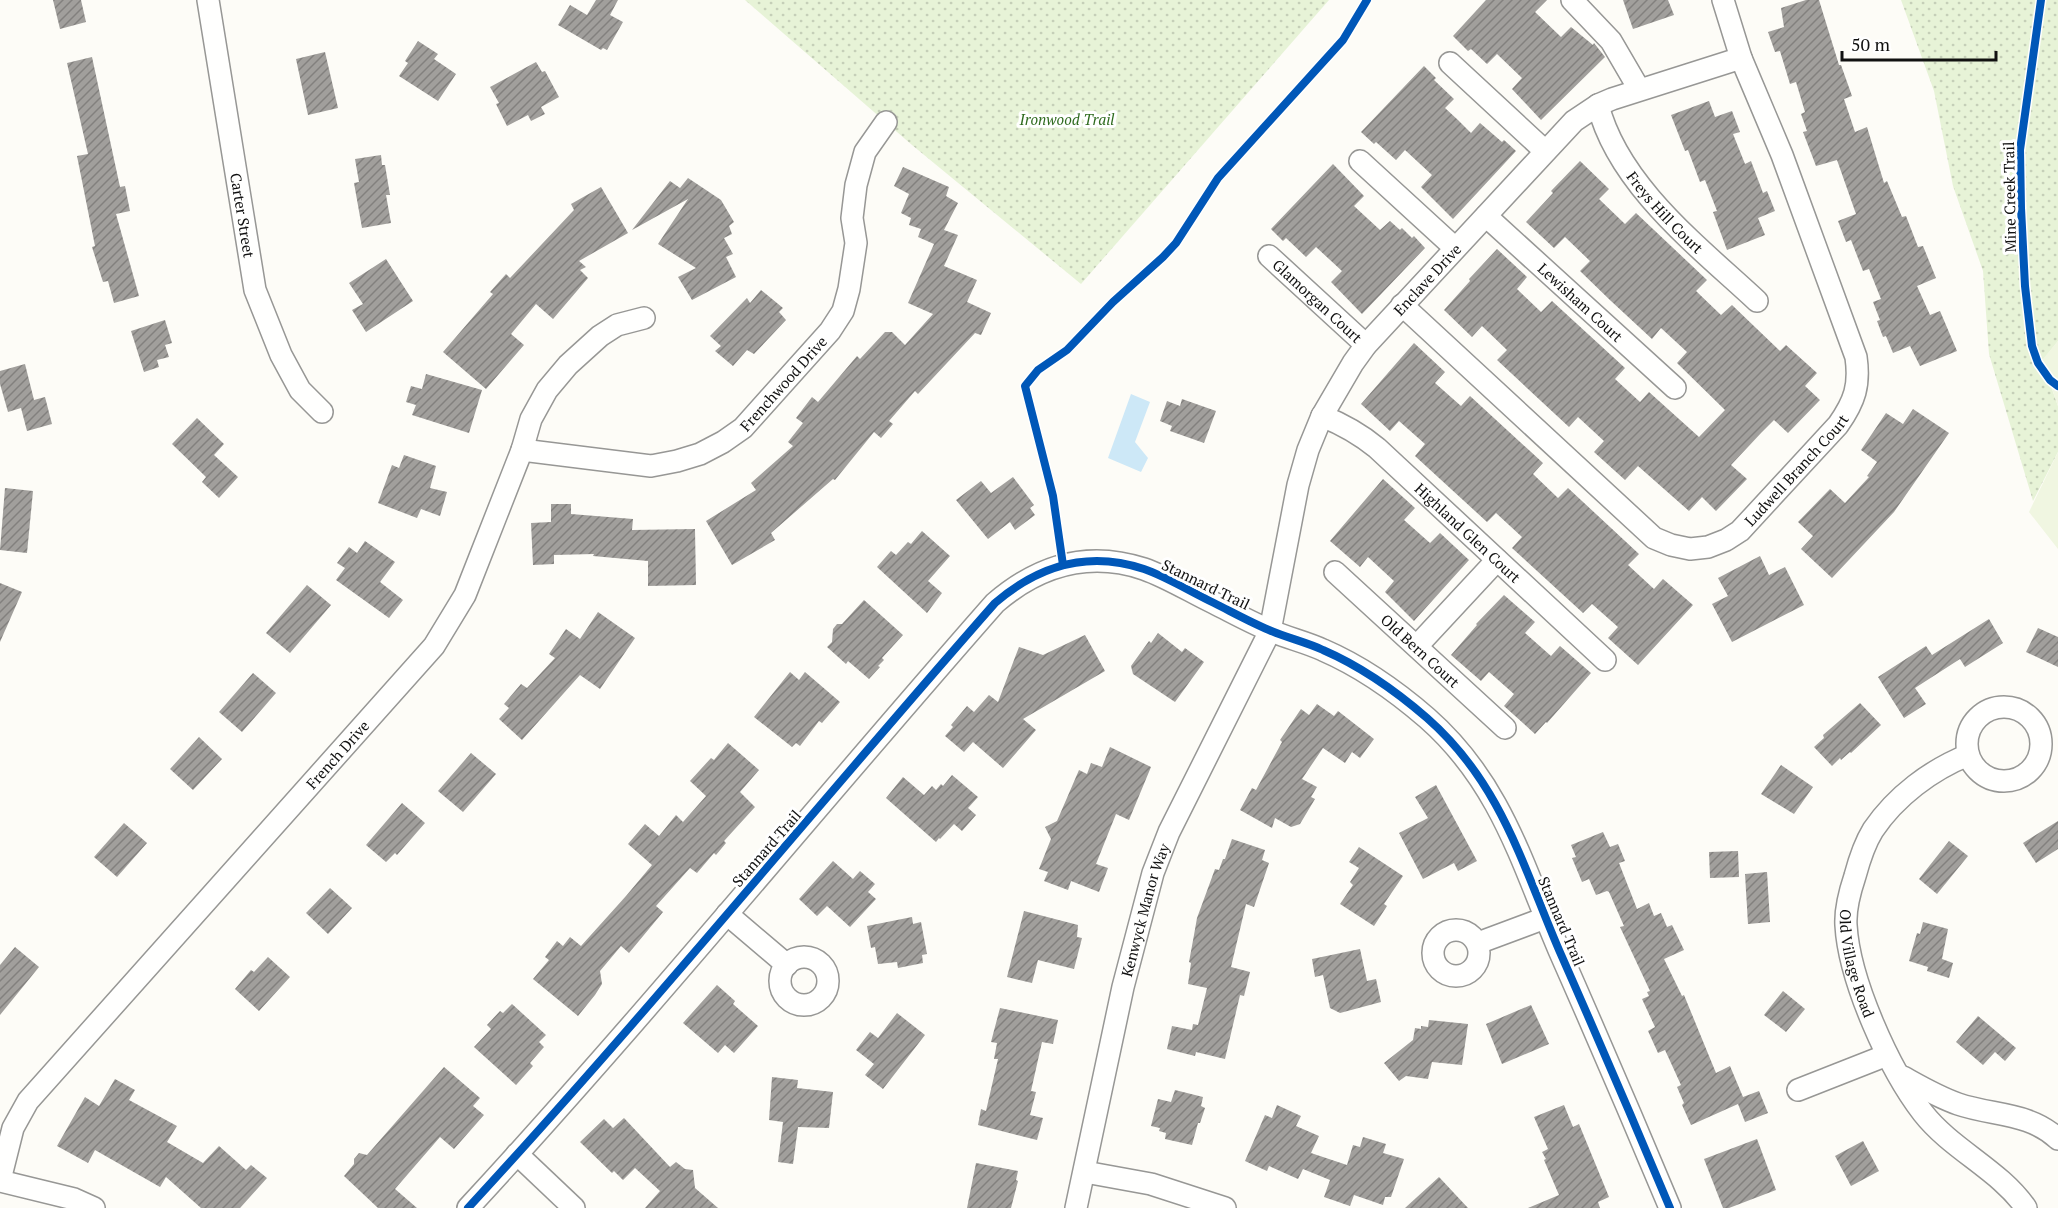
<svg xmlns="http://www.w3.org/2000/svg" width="2058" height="1208" font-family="'PT Serif',serif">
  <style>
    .grass { fill: url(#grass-dots) }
    .pitch { fill: #f0f6e1 }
    .water { fill: #cde8f7 }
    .building { fill: url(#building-hatch) }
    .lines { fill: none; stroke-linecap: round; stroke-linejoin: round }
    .minor-casing { stroke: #979795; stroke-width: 24 }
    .minor { stroke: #fffffe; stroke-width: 21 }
    .cycleway-casing { stroke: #fff; stroke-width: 11 }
    .cycleway { stroke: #0057b8; stroke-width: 8 }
    .labels { text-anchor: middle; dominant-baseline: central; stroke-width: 6; stroke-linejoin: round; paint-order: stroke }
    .park-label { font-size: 15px; font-style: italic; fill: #2f6b1f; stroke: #fff }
    .street-label { font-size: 15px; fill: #111; stroke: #fff }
  </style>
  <defs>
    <pattern id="grass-dots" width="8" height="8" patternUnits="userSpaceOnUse" patternTransform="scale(1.5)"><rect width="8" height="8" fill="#e7f3d7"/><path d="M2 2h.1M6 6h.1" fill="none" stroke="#c5cfb8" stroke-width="1.8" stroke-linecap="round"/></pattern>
    <pattern id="building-hatch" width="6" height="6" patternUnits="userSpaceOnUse" patternTransform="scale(1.5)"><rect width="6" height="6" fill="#a19f9c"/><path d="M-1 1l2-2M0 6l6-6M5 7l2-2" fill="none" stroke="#82807e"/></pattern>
  </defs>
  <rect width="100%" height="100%" fill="#fdfcf7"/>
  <g class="grass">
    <polygon points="745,0 1329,0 1081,284 912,145"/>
    <polygon points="1901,0 2058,0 2058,341 2042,361 2058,406 2058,452 2033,501 1989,354 1983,271 1953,186 1934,91"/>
  </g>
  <g class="pitch">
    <polygon points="2058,341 2058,406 2042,360"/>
    <polygon points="2058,452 2058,549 2029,512"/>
  </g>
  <polygon class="water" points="1131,394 1150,402 1135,442 1148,458 1141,472 1108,458"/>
  <g class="building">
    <polygon points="53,0 81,0 86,22 60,29"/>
    <polygon points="596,0 618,0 610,15 623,22 607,50 603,48 601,50 558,25 570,5 587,15"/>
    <polygon points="1486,0 1547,0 1535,12 1561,37 1571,27 1593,45 1594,43 1605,57 1541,120 1512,89 1522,78 1497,54 1487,64 1471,49 1468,51 1453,36"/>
    <polygon points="1623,0 1668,0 1674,15 1633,29"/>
    <polygon points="1806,0 1819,0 1839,65 1841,65 1852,96 1844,99 1855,132 1867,127 1884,183 1887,181 1902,217 1906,216 1918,247 1923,246 1936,278 1917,286 1930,315 1940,311 1957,351 1920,366 1910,346 1893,353 1886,336 1883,337 1877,321 1880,320 1873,302 1881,299 1869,269 1863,271 1851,240 1846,242 1838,221 1856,214 1837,160 1816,166 1803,132 1807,131 1801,114 1805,112 1796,82 1790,84 1780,51 1775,52 1768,32 1784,27 1781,8"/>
    <polygon points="418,41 438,54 434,59 456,74 438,101 399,76 408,63 405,61"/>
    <polygon points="325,52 338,108 308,115 296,59"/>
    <polygon points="92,57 120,187 125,186 130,211 116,214 139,296 114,303 108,281 103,282 92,247 95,246 77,156 88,154 67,63"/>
    <polygon points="536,62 542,72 545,71 559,97 541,107 545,114 531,121 528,115 507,126 496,104 499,103 490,87"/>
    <polygon points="1424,66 1436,78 1434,80 1454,99 1445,108 1458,120 1471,133 1480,123 1502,142 1504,140 1516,151 1453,219 1421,187 1432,175 1405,150 1396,160 1376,142 1374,144 1361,132"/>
    <polygon points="1709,101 1715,117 1732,111 1740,132 1733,134 1745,164 1751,161 1763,193 1767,191 1775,211 1758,218 1765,235 1727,250 1713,212 1717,211 1705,180 1700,182 1688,150 1685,151 1671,115"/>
    <polygon points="381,155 382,165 385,165 390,195 386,195 391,223 362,228 354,183 359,182 355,159"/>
    <polygon points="1580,161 1609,189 1599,199 1625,224 1636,213 1707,280 1696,291 1721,315 1732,305 1780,351 1786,345 1817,373 1805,386 1820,400 1788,433 1774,420 1762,432 1731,465 1747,479 1716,511 1702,497 1689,511 1638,466 1625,480 1594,452 1604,441 1578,417 1569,427 1497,360 1507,350 1482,326 1472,337 1444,310 1470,281 1469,279 1497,249 1527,277 1517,289 1541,312 1552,301 1625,368 1615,379 1640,402 1649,392 1699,437 1725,410 1677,363 1687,352 1661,328 1652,339 1611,301 1580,271 1590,261 1565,237 1554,248 1526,222 1553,193 1551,191"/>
    <polygon points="1333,164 1364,196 1354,206 1380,230 1390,221 1400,230 1402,228 1412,238 1414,236 1425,248 1362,314 1331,282 1342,271 1316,247 1306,257 1286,238 1283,241 1271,229"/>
    <polygon points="903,167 949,187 946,196 958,203 944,230 958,235 944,266 977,280 967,302 991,313 981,335 975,333 918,394 915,391 889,421 893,424 881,438 874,432 835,480 833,479 771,533 775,540 732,565 706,521 756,490 751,483 793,446 788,442 803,423 796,418 812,397 818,402 857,356 860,359 885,332 892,332 905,345 933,314 908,303 934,244 918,237 921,229 909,225 911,218 901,213 909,194 894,186"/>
    <polygon points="688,178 721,200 734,222 729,226 732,234 724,238 733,254 726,257 736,277 692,300 678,277 696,268 658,244 688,199 632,230 670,181 680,188"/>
    <polygon points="601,187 628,233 579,261 586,267 580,270 588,278 553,319 536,304 511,334 524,345 486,389 443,352 493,294 490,292 506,274 510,278 574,210 571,204"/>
    <polygon points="386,259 413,301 366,332 352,310 363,304 349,283"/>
    <polygon points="761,290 783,308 779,312 786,320 754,354 747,350 733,366 715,351 721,346 710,336 747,298 750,303"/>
    <polygon points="165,320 172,343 165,345 169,357 157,360 159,367 144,372 131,331"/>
    <polygon points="1414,343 1445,372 1435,383 1461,406 1470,396 1543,463 1533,474 1558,498 1568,488 1639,554 1628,565 1654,589 1663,579 1693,605 1638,665 1608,638 1618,627 1592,604 1583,613 1512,548 1522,537 1496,513 1487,522 1415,456 1425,444 1399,421 1390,431 1361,404"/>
    <polygon points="25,364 34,400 45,397 52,424 27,431 21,408 8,412 0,384 0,371"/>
    <polygon points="426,374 482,390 469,433 412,415 416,405 406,402 411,386 422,389"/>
    <polygon points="1182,399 1216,411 1204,443 1170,431 1172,426 1160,421 1167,401 1180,406"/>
    <polygon points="1913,409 1949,433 1894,512 1832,578 1801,549 1813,536 1798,522 1830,489 1845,503 1869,477 1867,476 1877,462 1861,450 1886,413 1903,424"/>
    <polygon points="197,418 224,444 214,455 238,477 219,498 202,482 206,477 172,444"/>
    <polygon points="404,455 436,466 430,488 447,492 440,516 421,509 417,518 378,503 392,465 399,468"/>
    <polygon points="1013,477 1034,505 1030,508 1035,515 1015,530 1010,522 988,539 956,500 981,481 991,493"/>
    <polygon points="1383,479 1415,508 1404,520 1430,543 1440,533 1469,560 1414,621 1385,592 1394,581 1368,557 1360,567 1330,541"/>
    <polygon points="5,488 33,491 27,553 0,550"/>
    <polygon points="551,504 571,504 571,514 633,519 632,530 695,529 696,585 648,586 648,561 593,556 594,554 554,555 554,564 533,565 531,523 551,522"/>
    <polygon points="922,531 950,556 928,581 942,593 927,613 877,567 891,551 896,555 908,542 911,544"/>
    <polygon points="365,541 395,562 380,582 403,600 389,618 336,580 345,568 337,563 349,547 357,553"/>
    <polygon points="1760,556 1769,575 1785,567 1804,605 1732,642 1712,604 1728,596 1718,578"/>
    <polygon points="0,583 22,592 0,642"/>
    <polygon points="307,585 331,605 290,653 266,633"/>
    <polygon points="1504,595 1535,622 1525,633 1551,656 1560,646 1591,673 1547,723 1546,722 1535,734 1504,706 1514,694 1489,672 1481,681 1451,655 1477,625 1476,624"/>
    <polygon points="864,600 903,635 882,658 884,660 878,666 880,667 869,679 848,661 846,664 827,647 832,642 833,629 837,624 842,624"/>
    <polygon points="598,612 635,638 600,689 580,675 522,740 499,719 509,708 504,704 521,684 527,688 555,658 549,654 566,629 580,639"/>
    <polygon points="1989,619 2003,643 1965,667 1960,659 1915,688 1926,704 1904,718 1878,677 1926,646 1932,655"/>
    <polygon points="2038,628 2058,637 2058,667 2026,652"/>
    <polygon points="1158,633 1182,652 1185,648 1204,662 1175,702 1133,674 1131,666 1149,641 1151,643"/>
    <polygon points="1085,635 1105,671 1023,719 1036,730 1003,768 973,742 964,752 945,736 953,727 951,725 967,706 974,712 989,695 998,702 1019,647 1043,655"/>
    <polygon points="790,672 799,680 805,672 840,702 822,723 819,721 800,746 796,743 792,747 754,717"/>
    <polygon points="253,673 276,693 242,732 219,712"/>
    <polygon points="1860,703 1881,725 1851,753 1850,752 1841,760 1840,758 1832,766 1814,747 1824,738 1823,735"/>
    <polygon points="1317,704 1334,716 1338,711 1374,739 1360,758 1352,752 1345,763 1323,748 1302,779 1317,787 1311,797 1315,799 1300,824 1291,827 1275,818 1272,828 1240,810 1252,788 1256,790 1282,742 1280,740 1301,709 1309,715"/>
    <polygon points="199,737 222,759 193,790 170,769"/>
    <polygon points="728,743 759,770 740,792 755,807 724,841 726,843 716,855 714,853 697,873 690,868 656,906 663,912 629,953 621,946 600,971 602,984 595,995 578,1016 533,979 549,960 545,957 557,941 563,946 570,937 581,946 626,896 652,865 628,844 645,824 659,836 676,815 683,822 706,796 690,781 711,758 714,760"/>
    <polygon points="1110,747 1151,767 1129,820 1116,814 1096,864 1108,868 1099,892 1071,881 1068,890 1044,881 1048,872 1039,869 1051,839 1045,827 1057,821 1079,770 1087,774 1091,763 1102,767"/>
    <polygon points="471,753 496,774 463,812 438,791"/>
    <polygon points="1781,765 1813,787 1794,814 1761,794"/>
    <polygon points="952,775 978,797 968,808 976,815 962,831 954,824 940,839 939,838 936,842 886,798 903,777 924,795 932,786 936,790 941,784 943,786"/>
    <polygon points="1436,785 1477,861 1458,871 1454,863 1423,879 1399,833 1428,818 1415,797"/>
    <polygon points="402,803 425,823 397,855 395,853 386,862 366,845"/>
    <polygon points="2058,821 2058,849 2036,863 2023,843"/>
    <polygon points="124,823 147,843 117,877 94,857"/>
    <polygon points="1603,832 1610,847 1618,844 1625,861 1619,863 1637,909 1649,903 1654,916 1661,913 1667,927 1672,925 1684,950 1664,959 1682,996 1684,995 1716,1073 1730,1066 1743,1097 1759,1091 1768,1113 1745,1122 1738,1104 1691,1125 1682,1105 1684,1103 1677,1087 1681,1085 1665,1050 1658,1053 1648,1031 1655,1027 1642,999 1649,996 1647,992 1650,991 1620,927 1624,926 1609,892 1607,891 1596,895 1589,879 1582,882 1572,858 1576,857 1571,845"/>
    <polygon points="1232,839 1265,850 1262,860 1269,863 1254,907 1246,904 1231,967 1250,972 1244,996 1240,995 1225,1059 1196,1052 1195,1056 1167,1049 1172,1026 1192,1030 1193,1024 1198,1025 1207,988 1188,984 1191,963 1189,962 1194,935 1197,918 1215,869 1219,870 1223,859 1225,859"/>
    <polygon points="1949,841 1968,856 1937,894 1919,879"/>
    <polygon points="1359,847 1403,876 1384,904 1387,906 1374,926 1340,904 1353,885 1350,882 1359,868 1349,862"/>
    <polygon points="1738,851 1739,877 1710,878 1709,852"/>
    <polygon points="833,861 853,879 860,871 875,884 868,892 876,899 850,927 827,906 817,916 799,899"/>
    <polygon points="1767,872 1770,922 1748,924 1745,874"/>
    <polygon points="330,888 352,908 328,934 306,913"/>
    <polygon points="1024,911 1078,925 1077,937 1082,938 1074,969 1038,960 1032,983 1007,977"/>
    <polygon points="912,917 913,924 921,922 927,954 922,955 923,963 898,968 897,962 878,964 875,947 871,948 867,926"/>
    <polygon points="1923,922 1948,929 1942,959 1953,963 1949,978 1927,971 1928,967 1909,961 1917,933 1920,934"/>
    <polygon points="15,947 39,967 0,1015 0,965"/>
    <polygon points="1360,949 1367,981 1376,979 1381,1002 1340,1013 1330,1008 1323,975 1315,977 1312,959"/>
    <polygon points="268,957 290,977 259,1011 235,989 251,970 254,972"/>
    <polygon points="717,985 735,1001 733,1004 758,1026 734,1053 725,1045 718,1053 683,1023"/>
    <polygon points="1783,991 1805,1009 1786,1032 1764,1015"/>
    <polygon points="512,1004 546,1035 539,1042 544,1047 530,1063 533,1066 516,1085 474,1047 491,1029 487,1025 500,1011 503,1013"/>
    <polygon points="1531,1005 1549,1044 1502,1064 1486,1024"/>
    <polygon points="1000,1008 1058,1020 1053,1044 1042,1042 1031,1091 1036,1092 1030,1115 1043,1118 1037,1140 978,1125 981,1109 986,1111 998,1059 994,1059 997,1043 991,1042"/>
    <polygon points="897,1013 925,1035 883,1089 865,1075 874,1064 856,1050 870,1032 878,1038"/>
    <polygon points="1978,1016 2016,1048 2005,1061 1995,1052 1983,1065 1956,1042"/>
    <polygon points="1429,1020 1468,1024 1462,1065 1432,1062 1428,1079 1406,1076 1399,1081 1384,1063 1413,1040 1415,1028 1421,1029 1421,1026 1428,1027"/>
    <polygon points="444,1067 480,1098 473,1106 484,1115 454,1149 440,1137 395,1189 417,1208 378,1208 344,1176 354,1164 354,1159 359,1153 367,1155"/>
    <polygon points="772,1077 798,1080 797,1088 833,1092 829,1128 798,1127 793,1164 778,1162 783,1122 769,1120"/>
    <polygon points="115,1079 135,1090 129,1100 177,1126 167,1142 203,1163 219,1146 246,1170 251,1165 267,1178 240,1208 201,1208 166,1177 160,1187 95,1150 88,1163 57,1146 85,1097 99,1106"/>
    <polygon points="1175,1090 1203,1097 1201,1106 1205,1108 1200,1123 1198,1123 1192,1145 1165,1139 1166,1133 1159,1131 1160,1128 1151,1126 1158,1099 1171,1102"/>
    <polygon points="1277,1105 1301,1116 1296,1126 1319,1136 1311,1153 1347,1165 1353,1145 1360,1147 1363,1137 1386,1144 1383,1153 1404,1159 1391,1197 1385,1197 1383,1205 1354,1195 1350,1206 1324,1197 1330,1180 1303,1169 1298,1179 1269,1166 1267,1171 1245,1161 1265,1115 1272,1118"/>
    <polygon points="1564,1105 1573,1127 1579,1124 1609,1197 1598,1202 1600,1208 1528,1208 1559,1195 1544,1160 1546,1159 1542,1152 1548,1149 1534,1117"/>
    <polygon points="624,1118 670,1167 676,1162 685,1169 693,1170 695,1188 718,1208 645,1208 660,1191 635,1168 623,1180 614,1171 612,1173 580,1142 604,1119 613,1128"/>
    <polygon points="1757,1139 1776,1190 1729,1208 1723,1208 1704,1159"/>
    <polygon points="1863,1141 1879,1171 1851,1186 1835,1156"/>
    <polygon points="976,1163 1018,1171 1016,1180 1018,1181 1011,1208 967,1208"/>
    <polygon points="1439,1177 1468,1208 1405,1208"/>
  </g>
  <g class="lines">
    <defs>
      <g id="minor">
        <path id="s1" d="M 208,0 L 255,290 L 281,355 L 300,390 L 322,412"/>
        <polyline points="1572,0 1611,41 1639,89"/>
        <polyline points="1450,63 1545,151"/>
        <path id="s2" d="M 1598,105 C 1618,185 1699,247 1757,301"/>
        <polyline points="1360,161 1455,248"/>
        <path id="s3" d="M 1486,216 L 1675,388"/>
        <path id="s4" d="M 1269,256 L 1366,345"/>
        <path id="s5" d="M 1402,305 L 1654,538 L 1671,545 L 1690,549 L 1708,547 L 1726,540 L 1740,531 L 1838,425 C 1855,401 1860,385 1856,357 L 1782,155 L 1741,58 L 1723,0"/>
        <path id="s6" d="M 1322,416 C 1342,424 1360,434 1377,448 L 1605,660"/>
        <path id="s7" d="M 522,450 L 651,466 L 677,461 L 700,454 L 723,442 L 743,428 L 830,331 L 843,311 L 849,289 L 856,243 L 852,218 L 856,185 L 865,152 L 886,122"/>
        <path id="s8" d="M 1335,572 L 1505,728"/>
        <polyline points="1417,646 1497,560"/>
        <circle cx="2004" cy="744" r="37"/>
        <path id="s9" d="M 1968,755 C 1931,770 1896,796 1873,830 C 1865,843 1859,861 1855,876 C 1850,891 1845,909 1846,925 C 1849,980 1889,1069 1923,1113 C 1952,1150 2000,1170 2026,1208"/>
        <polyline points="727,914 787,965"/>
        <circle cx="1456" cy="953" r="23"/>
        <polyline points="1478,943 1545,918"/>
        <circle cx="804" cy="981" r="24"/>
        <path d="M 1903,1077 C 1921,1087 1938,1097 1958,1104 C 1993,1116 2029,1112 2058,1139"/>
        <polyline points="1798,1090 1887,1055"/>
        <polyline points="517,1154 574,1208"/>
        <polyline points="1085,1172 1151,1184 1225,1208"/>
        <path id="s10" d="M 0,1180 L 13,1128 L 28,1101 L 434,646 L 465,595 L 522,450 L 531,419 L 547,390 L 568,365 L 600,336 L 617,325 L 644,318"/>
        <polyline points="0,1181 74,1199 94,1208"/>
        <path d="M 468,1208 C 649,1012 818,804 995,603 C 1038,566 1087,550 1144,569 C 1167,577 1191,592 1214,603 C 1232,612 1250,622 1269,630 C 1287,638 1306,642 1323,650 C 1360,666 1397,692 1427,718 C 1501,783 1522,864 1559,950 C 1597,1036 1634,1122 1670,1208"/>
        <path id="s11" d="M 1076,1208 L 1123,987 L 1153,873 L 1169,832 L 1270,631 L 1298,485 L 1308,450 L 1322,416 L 1353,363 L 1366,345 L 1574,121 L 1598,105 L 1612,99 L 1741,58"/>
      </g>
    </defs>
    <use href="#minor" class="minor-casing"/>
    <use href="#minor" class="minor"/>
    <defs>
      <g id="cycleway">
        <polyline points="2041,0 2020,150 2021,208 2025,286 2032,346 2038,363 2050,380 2058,386"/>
        <polyline points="1063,565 1053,496 1025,386 1038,370 1067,350 1113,302 1163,257 1176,243 1218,178 1343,40 1367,0"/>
        <path d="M 468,1208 C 649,1012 818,804 995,603 C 1038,566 1087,550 1144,569 C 1167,577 1191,592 1214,603 C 1232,612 1250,622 1269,630 C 1287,638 1306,642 1323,650 C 1360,666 1397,692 1427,718 C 1501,783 1522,864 1559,950 C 1597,1036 1634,1122 1670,1208"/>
      </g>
    </defs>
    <use href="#cycleway" class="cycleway-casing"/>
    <use href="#cycleway" class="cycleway"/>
  </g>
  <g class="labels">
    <g class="park-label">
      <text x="1067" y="119">Ironwood Trail</text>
    </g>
    <g class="street-label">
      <text transform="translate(2009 197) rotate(-91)">Mine Creek Trail</text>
      <text stroke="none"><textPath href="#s2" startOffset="128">Freys Hill Court</textPath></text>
      <text stroke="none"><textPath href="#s1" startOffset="218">Carter Street</textPath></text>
      <text stroke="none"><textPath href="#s11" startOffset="1008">Enclave Drive</textPath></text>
      <text stroke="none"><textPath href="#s4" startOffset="66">Glamorgan Court</textPath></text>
      <text stroke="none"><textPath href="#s3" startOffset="128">Lewisham Court</textPath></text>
      <text stroke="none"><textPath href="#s7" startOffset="291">Frenchwood Drive</textPath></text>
      <text stroke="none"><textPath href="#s5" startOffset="518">Ludwell Branch Court</textPath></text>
      <text stroke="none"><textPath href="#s6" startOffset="188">Highland Glen Court</textPath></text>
      <text transform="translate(1206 584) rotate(26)">Stannard Trail</text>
      <text stroke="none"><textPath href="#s8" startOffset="116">Old Bern Court</textPath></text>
      <text stroke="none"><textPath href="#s10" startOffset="549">French Drive</textPath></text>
      <text transform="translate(766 848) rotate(-49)">Stannard Trail</text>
      <text stroke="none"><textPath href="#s11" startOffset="306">Kenwyck Manor Way</textPath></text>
      <text transform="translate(1562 921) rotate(67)">Stannard Trail</text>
      <text stroke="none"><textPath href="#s9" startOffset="262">Old Village Road</textPath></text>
    </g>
  </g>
  <path d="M1842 51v9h154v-9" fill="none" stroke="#111111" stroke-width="3"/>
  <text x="1851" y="51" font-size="18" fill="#111111" stroke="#ffffff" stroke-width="4.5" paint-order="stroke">50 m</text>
</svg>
